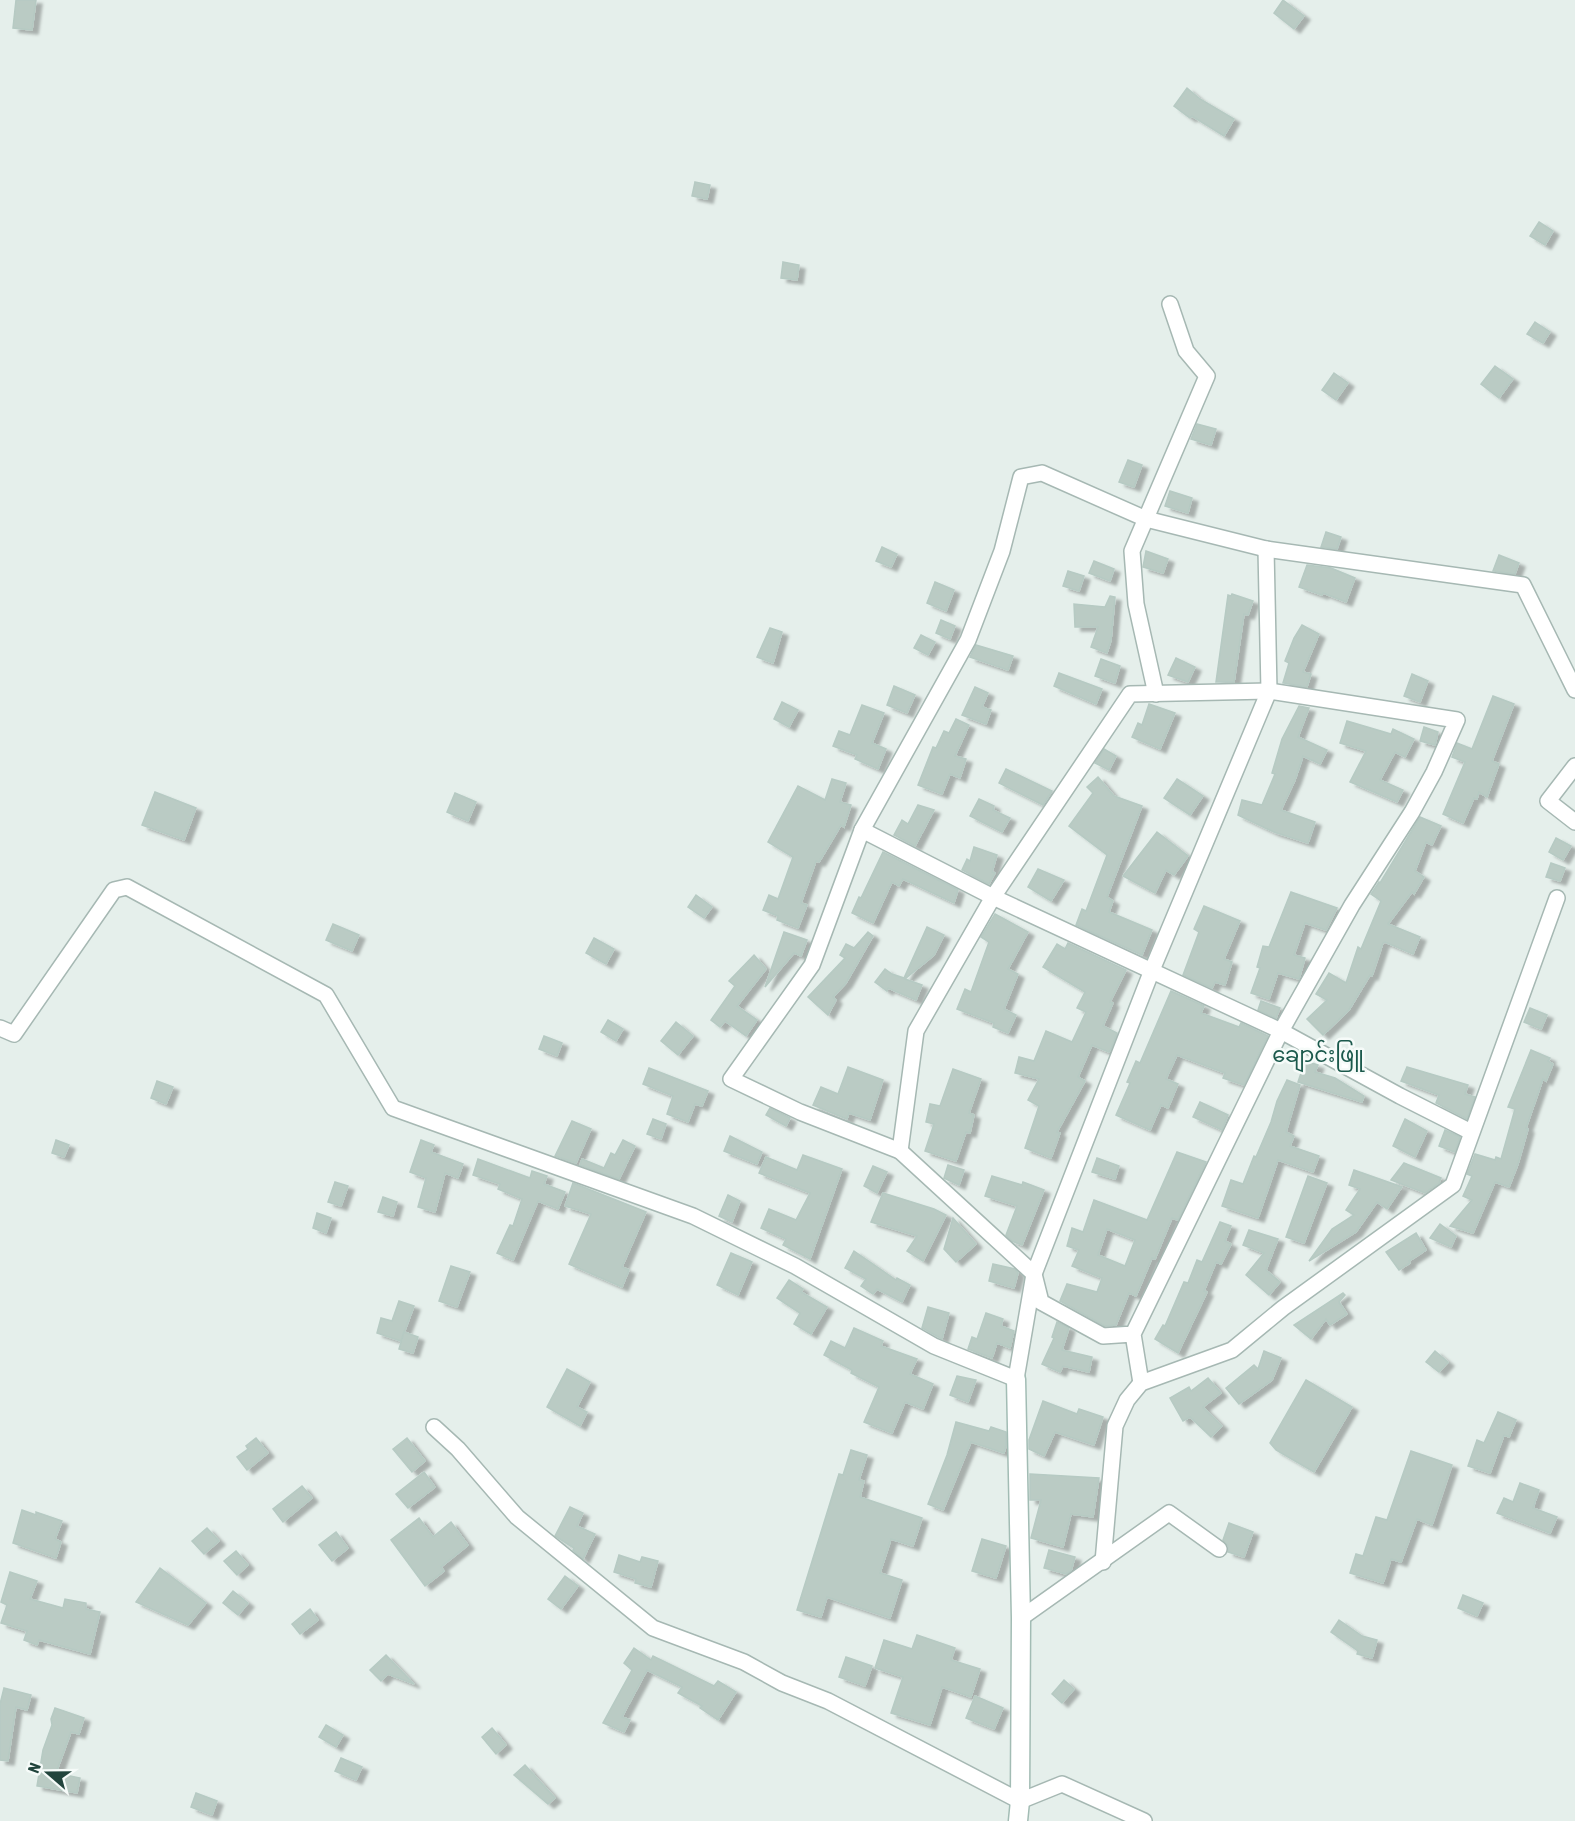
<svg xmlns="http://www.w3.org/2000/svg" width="1575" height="1821" font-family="'Asap Condensed','Noto Sans Myanmar',sans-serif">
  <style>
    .building { fill: #bacbc4; stroke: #b6cac3; stroke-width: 1.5; fill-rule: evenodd; filter: url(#shadow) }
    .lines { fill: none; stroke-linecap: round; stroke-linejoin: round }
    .street-casing { stroke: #a6b8b3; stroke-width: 18 }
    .secondary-casing { stroke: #a2bcb4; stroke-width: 21 }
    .street { stroke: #fff; stroke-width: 15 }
    .secondary { stroke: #fff; stroke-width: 18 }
    .labels { text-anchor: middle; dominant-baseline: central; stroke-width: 5; stroke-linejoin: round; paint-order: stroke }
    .quarter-label { font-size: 21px; fill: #1b594c; stroke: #f6fbf9 }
  </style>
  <defs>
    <filter id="shadow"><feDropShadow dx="6" dy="4" stdDeviation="1.5" flood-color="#0004"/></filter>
  </defs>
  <rect width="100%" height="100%" fill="#e5efeb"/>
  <g class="building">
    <polygon points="16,0 36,0 32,30 13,28"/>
    <polygon points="1283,0 1304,16 1294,29 1274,13"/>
    <polygon points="1187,88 1200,99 1234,119 1224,136 1192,116 1190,118 1174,106"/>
    <polygon points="695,182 710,185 707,199 692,196"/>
    <polygon points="1539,222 1553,231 1545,245 1530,236"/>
    <polygon points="783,262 799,265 797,280 781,278"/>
    <polygon points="1535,322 1550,332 1543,343 1527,334"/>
    <polygon points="1495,366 1513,379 1499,398 1481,384"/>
    <polygon points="1334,373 1348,383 1336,400 1322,390"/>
    <polygon points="1197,424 1216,429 1211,445 1191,439"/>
    <polygon points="1128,460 1142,465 1134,487 1119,482"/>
    <polygon points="1170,491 1192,498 1188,513 1165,506"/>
    <polygon points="1326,532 1341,537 1337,549 1321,547"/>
    <polygon points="882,547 897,554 891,567 876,561"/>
    <polygon points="1146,551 1168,559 1163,573 1143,567"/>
    <polygon points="1499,555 1519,563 1515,574 1493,571"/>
    <polygon points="1094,561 1114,569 1110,581 1089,573"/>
    <polygon points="1307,565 1331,568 1355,578 1346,602 1323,593 1322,595 1299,587"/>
    <polygon points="1068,571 1084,576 1079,591 1063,586"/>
    <polygon points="935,582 954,590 946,611 927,603"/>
    <polygon points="1232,594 1253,601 1248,615 1244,614 1234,682 1216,682 1228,595 1231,596"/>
    <polygon points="1110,596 1115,597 1111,640 1107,653 1091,647 1098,627 1075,627 1074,604 1105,607"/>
    <polygon points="941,620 955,626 950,639 936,633"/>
    <polygon points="1302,625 1319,634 1303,672 1311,674 1307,687 1283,683 1289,663 1285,661 1294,638"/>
    <polygon points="770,628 782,632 773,663 757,657"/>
    <polygon points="921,635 935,642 928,655 914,648"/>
    <polygon points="976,645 1013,656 1008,670 970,657"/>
    <polygon points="1176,658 1195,667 1188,682 1168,675"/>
    <polygon points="1101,659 1120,666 1115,683 1095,676"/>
    <polygon points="1059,673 1102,689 1096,704 1054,686"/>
    <polygon points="1412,674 1428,681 1420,702 1404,696"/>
    <polygon points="894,686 915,695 907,713 887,705"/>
    <polygon points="975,687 988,693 982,707 991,710 986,724 962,715"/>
    <polygon points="1493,696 1514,704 1492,761 1499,764 1487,797 1479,792 1477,799 1474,798 1463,823 1443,814 1465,762 1452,757 1457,743 1472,749"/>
    <polygon points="782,702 798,710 789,727 774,719"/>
    <polygon points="1149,704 1175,713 1160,749 1132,737 1138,723 1142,725"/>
    <polygon points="862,705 884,713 872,743 886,749 878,769 855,759 857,755 833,746 839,731 850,735"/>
    <polygon points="1299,706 1309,708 1298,737 1327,750 1320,764 1303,756 1295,780 1281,810 1315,822 1308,843 1274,832 1238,815 1242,800 1262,805 1275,774 1272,773 1282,739"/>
    <polygon points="956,719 969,725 955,756 966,759 960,778 950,774 942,794 918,785 933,747 936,748 944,731 949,733"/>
    <polygon points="1347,721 1391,734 1393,729 1414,739 1405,757 1395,752 1380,780 1403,790 1397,802 1350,782 1366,751 1340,743"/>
    <polygon points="1424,727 1438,732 1435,745 1420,741"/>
    <polygon points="1104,749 1116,756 1109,770 1095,763"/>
    <polygon points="1006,769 1052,791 1043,805 999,783"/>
    <polygon points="1098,777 1114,796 1142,806 1107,897 1113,901 1109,912 1152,930 1142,955 1076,925 1082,909 1086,911 1107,855 1069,826 1093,793 1087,787"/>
    <polygon points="832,779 846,783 840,802 851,805 844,827 841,825 819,862 816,861 801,903 807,905 798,928 777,920 778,916 763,910 769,895 778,899 793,857 768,842 798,786 825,800"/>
    <polygon points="1177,779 1203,796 1190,815 1164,798"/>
    <polygon points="155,792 196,808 184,840 142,825"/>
    <polygon points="455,793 476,802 468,821 447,812"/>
    <polygon points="979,799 994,806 993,810 1010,818 1002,832 970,816"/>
    <polygon points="918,805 934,810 915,846 894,835 902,820 908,824"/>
    <polygon points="1420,817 1441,826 1432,845 1426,842 1415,871 1424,877 1414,894 1412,892 1388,924 1420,937 1413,954 1385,942 1383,943 1372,976 1370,975 1349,1010 1323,1035 1307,1019 1327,1000 1316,994 1329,973 1346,983 1358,947 1361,949 1381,901 1371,894 1379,882 1380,883"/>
    <polygon points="1157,832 1188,856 1174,875 1166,870 1155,893 1123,876"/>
    <polygon points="1556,838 1571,846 1563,860 1549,852"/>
    <polygon points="974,847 997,855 992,872 995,873 989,884 962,870 967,859 970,861"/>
    <polygon points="883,852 958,890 954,903 903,879 899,886 892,882 873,923 852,913 859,897 861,898"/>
    <polygon points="1551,863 1565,868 1560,881 1546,877"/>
    <polygon points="1038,869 1064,880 1051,901 1028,887"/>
    <polygon points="1291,892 1337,908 1326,930 1305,923 1294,955 1305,958 1299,979 1278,973 1269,999 1251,993 1260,968 1257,967 1263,946 1269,947"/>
    <polygon points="696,895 712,907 704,918 688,907"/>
    <polygon points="1204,906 1240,921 1224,959 1232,962 1225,985 1215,982 1212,988 1183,975 1199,932 1194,929"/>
    <polygon points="995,914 1028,932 1008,969 1018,974 1004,1009 1016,1015 1008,1033 993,1027 994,1023 957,1009 965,989 971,992 989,942 981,937"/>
    <polygon points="333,924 359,935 352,951 326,940"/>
    <polygon points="927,927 944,935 934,955 905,979 922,985 916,1000 888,988 887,991 875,982 885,969 892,974 904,978"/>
    <polygon points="784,932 807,940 801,956 794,953 765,987"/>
    <polygon points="868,932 873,936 846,983 833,997 836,1000 828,1015 808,997 845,958 840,955 846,944 854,948"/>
    <polygon points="594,938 614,949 606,964 586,953"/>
    <polygon points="1068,943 1126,970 1110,1002 1113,1003 1103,1026 1117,1033 1111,1049 1109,1052 1092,1045 1078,1077 1085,1081 1057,1132 1060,1133 1051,1158 1025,1148 1039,1106 1028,1100 1039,1079 1015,1073 1019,1057 1034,1061 1046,1031 1072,1042 1086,1012 1077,1008 1085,992 1043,967 1057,944 1065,949"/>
    <polygon points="754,955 766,969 737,1006 757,1020 746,1036 725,1021 720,1027 711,1020 735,986 729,981"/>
    <polygon points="1171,991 1204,1006 1201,1013 1239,1027 1241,1023 1268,1036 1244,1085 1223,1078 1225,1073 1177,1055 1166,1079 1178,1084 1168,1108 1161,1105 1150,1130 1116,1115 1130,1083 1127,1082 1136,1061 1140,1063"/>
    <polygon points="1261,1001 1280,1008 1276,1018 1258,1010"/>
    <polygon points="1530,1008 1547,1015 1541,1029 1524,1022"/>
    <polygon points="608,1020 623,1029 616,1041 601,1032"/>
    <polygon points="676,1022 693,1036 678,1055 661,1041"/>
    <polygon points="544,1036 562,1043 557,1056 539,1049"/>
    <polygon points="1531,1050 1550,1058 1548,1061 1553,1064 1546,1081 1543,1079 1526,1128 1528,1129 1518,1164 1509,1187 1495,1182 1473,1233 1450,1226 1472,1200 1463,1196 1472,1176 1467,1174 1475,1154 1495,1160 1496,1157 1501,1159 1515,1109 1508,1107"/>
    <polygon points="1305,1061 1318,1065 1315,1072 1335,1078 1364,1096 1362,1102 1298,1082"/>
    <polygon points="848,1067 883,1080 870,1120 849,1113 847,1119 813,1105 821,1087 838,1094"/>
    <polygon points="1407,1067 1468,1085 1465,1094 1475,1097 1467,1119 1436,1103 1439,1095 1401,1081"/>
    <polygon points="649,1068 708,1091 702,1106 695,1104 688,1122 667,1114 673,1096 643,1084"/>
    <polygon points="953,1069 981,1079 969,1113 974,1115 970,1133 966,1132 956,1161 925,1151 934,1124 926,1122 930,1104 940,1106"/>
    <polygon points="1287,1080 1300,1085 1286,1132 1294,1136 1290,1146 1319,1156 1313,1172 1278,1160 1258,1218 1222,1206 1231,1180 1243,1184 1254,1156 1256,1157 1271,1122 1277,1101"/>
    <polygon points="157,1081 173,1087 166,1104 151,1098"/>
    <polygon points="1200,1102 1228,1115 1222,1130 1193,1117"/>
    <polygon points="770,1108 790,1118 786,1126 766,1115"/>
    <polygon points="653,1119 666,1124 661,1139 647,1134"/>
    <polygon points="1405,1119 1427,1131 1415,1157 1393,1146"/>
    <polygon points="572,1121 591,1129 576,1163 555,1156"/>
    <polygon points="1445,1130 1460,1137 1455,1152 1439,1146"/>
    <polygon points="730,1136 762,1152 757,1164 724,1151"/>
    <polygon points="56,1140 69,1145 64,1157 52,1153"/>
    <polygon points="421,1140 434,1145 431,1152 463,1164 458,1178 445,1173 435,1212 418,1207 426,1178 410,1172"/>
    <polygon points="623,1140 635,1146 619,1179 580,1165 582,1159 604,1168 611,1153 615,1155"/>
    <path d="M 1177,1152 L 1206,1162 L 1178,1220 L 1172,1218 L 1155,1259 L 1152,1258 L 1136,1296 L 1129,1293 L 1116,1325 L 1105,1326 L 1060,1301 L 1067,1284 L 1097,1292 L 1102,1278 L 1072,1266 L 1079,1250 L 1067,1246 L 1072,1228 L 1083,1232 L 1094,1200 L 1147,1220 ZM 1107,1229 L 1135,1240 L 1125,1266 L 1098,1255 Z"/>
    <polygon points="803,1155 842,1169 810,1259 783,1245 786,1239 761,1228 769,1209 796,1220 810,1193 759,1173 766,1157 797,1170"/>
    <polygon points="1097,1158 1119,1166 1115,1179 1092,1172"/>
    <polygon points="478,1159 530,1178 532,1171 547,1176 544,1184 565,1192 558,1209 538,1201 513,1260 497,1253 510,1225 513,1226 522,1199 498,1189 500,1184 473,1175"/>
    <polygon points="1404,1163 1441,1178 1439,1183 1425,1193 1391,1180"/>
    <polygon points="948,1165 964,1170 959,1185 944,1178"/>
    <polygon points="873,1166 887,1172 877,1193 864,1186"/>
    <polygon points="1354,1170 1402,1187 1387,1209 1377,1202 1356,1232 1309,1261 1332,1229 1354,1215 1346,1210 1360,1189 1349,1185"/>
    <polygon points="992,1176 1022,1185 1023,1182 1044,1190 1022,1245 1012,1241 1006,1235 1017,1206 985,1196"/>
    <polygon points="1308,1176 1327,1183 1304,1243 1286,1237"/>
    <polygon points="335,1182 348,1186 341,1206 328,1202"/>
    <polygon points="573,1183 646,1212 622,1267 629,1270 622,1287 569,1264 591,1214 565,1206"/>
    <polygon points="883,1193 934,1209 946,1215 923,1261 907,1251 917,1236 871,1222"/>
    <polygon points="728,1195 740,1201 732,1222 719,1216"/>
    <polygon points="383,1197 397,1202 393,1216 378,1212"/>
    <polygon points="317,1213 331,1218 326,1233 313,1228"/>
    <polygon points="953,1218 976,1244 956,1262 944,1249"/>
    <polygon points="1220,1222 1231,1226 1225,1241 1231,1244 1221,1264 1216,1262 1204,1291 1207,1292 1178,1353 1155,1339 1163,1325 1165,1326 1184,1282 1188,1283 1197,1260 1202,1262"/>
    <polygon points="1440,1224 1456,1236 1451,1247 1430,1238"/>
    <polygon points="1249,1230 1278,1239 1266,1270 1280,1282 1269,1295 1246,1275 1264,1253 1243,1245"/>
    <polygon points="1416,1233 1426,1250 1409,1261 1410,1263 1399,1270 1386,1252"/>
    <polygon points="854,1251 896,1280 897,1278 910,1285 902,1302 877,1289 873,1294 861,1286 866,1279 845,1268"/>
    <polygon points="731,1253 752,1262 738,1295 717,1285"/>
    <polygon points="993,1264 1015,1269 1018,1273 1014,1288 989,1281"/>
    <polygon points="451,1266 470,1272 457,1307 439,1301"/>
    <polygon points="789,1280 803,1289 801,1292 827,1307 811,1334 794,1324 800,1313 777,1298"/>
    <polygon points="1343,1293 1345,1295 1339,1302 1347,1314 1330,1325 1326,1319 1311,1339 1294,1325"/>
    <polygon points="399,1301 414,1306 401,1341 377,1333 381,1318 392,1321"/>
    <polygon points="928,1307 949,1313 942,1339 922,1328"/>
    <polygon points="986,1313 1003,1319 1001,1326 1014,1331 1010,1348 997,1343 992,1358 968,1349 972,1337 977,1339"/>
    <polygon points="1057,1322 1069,1328 1062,1350 1092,1357 1089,1372 1063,1366 1060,1372 1042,1364 1054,1338 1052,1337"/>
    <polygon points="854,1328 883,1341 881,1346 917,1359 910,1374 933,1384 923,1409 905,1402 892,1433 864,1422 879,1387 851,1373 852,1370 824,1355 831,1341 845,1348"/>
    <polygon points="404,1332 418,1337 413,1353 399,1349"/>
    <polygon points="1264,1351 1281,1358 1272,1380 1239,1404 1226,1388 1254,1365 1258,1369"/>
    <polygon points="1435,1351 1448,1362 1439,1372 1426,1362"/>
    <polygon points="567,1369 590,1382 577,1407 587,1412 580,1426 547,1407"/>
    <polygon points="957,1376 976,1380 968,1402 950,1395"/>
    <polygon points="1208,1378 1221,1393 1203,1407 1222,1426 1211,1437 1190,1417 1183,1421 1170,1398 1189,1387 1191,1391"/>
    <polygon points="1306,1380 1352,1407 1314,1472 1276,1450 1270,1443"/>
    <polygon points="1043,1401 1077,1414 1079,1409 1103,1417 1094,1445 1055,1432 1044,1456 1029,1449 1029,1440"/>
    <polygon points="1498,1412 1516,1420 1509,1437 1504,1435 1490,1473 1468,1466 1477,1440 1484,1443"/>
    <polygon points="956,1422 989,1431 991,1427 1006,1432 1006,1446 1004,1453 971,1442 943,1510 928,1504 947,1455"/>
    <polygon points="256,1438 268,1453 247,1470 237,1457 248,1449 246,1446"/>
    <polygon points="407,1438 425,1461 412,1472 393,1449"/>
    <polygon points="851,1450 867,1455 859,1480 864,1481 860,1497 922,1518 913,1546 891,1539 880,1573 902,1580 890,1618 827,1597 821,1617 797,1610 839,1474 843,1475"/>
    <polygon points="1411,1451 1452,1465 1432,1525 1417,1519 1401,1562 1391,1559 1383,1583 1350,1573 1356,1554 1363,1556 1376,1517 1387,1520"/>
    <polygon points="424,1472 435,1487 408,1508 396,1494"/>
    <polygon points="1030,1474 1099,1478 1093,1517 1071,1514 1063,1547 1031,1538 1041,1500 1030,1500"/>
    <polygon points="1520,1483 1539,1490 1533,1508 1557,1517 1550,1533 1497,1513 1504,1498 1513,1502"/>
    <polygon points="302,1486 312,1498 283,1522 273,1509"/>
    <polygon points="570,1507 583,1513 577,1526 595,1534 583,1559 573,1550 574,1548 555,1536"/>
    <polygon points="22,1510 36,1515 36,1512 62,1521 55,1539 61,1542 56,1558 13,1543"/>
    <polygon points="419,1518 433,1537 451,1522 468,1545 441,1567 444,1571 425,1586 391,1540"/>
    <polygon points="1229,1523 1253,1532 1244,1557 1228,1552 1228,1546 1223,1540"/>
    <polygon points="207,1528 219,1541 204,1554 192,1541"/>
    <polygon points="336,1532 348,1548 332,1561 319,1545"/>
    <polygon points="982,1539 1006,1546 996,1578 972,1571"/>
    <polygon points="1049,1550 1075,1557 1071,1571 1066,1574 1044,1568"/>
    <polygon points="236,1551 248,1565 237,1575 224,1561"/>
    <polygon points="619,1555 640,1562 642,1557 658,1561 651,1587 635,1583 636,1579 614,1572"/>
    <polygon points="160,1568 206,1603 188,1625 136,1602"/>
    <polygon points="10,1572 37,1581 30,1599 63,1608 65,1599 86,1603 86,1609 100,1612 90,1654 39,1640 37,1645 24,1640 27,1631 1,1623 7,1605 1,1602"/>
    <polygon points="565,1576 578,1586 561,1609 548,1599"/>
    <polygon points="233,1591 248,1603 238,1615 223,1603"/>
    <polygon points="1463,1595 1483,1603 1477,1616 1458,1608"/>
    <polygon points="310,1609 318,1620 300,1634 292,1624"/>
    <polygon points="1339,1620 1362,1636 1377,1640 1372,1658 1357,1654 1358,1651 1331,1632"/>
    <polygon points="917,1635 955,1648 951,1660 980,1669 971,1697 942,1687 930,1725 891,1713 903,1677 875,1668 884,1640 912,1649"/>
    <polygon points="634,1648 651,1660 653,1656 714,1686 718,1681 736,1692 718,1720 700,1708 702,1706 678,1693 682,1687 647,1670 622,1717 630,1720 624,1732 603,1723 632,1670 624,1663"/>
    <polygon points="386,1655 414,1684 388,1674 381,1681 370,1670"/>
    <polygon points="846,1657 872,1666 865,1686 839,1677"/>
    <polygon points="1064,1680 1074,1689 1062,1703 1052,1694"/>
    <polygon points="4,1688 31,1695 27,1710 16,1707 8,1761 0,1760 0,1704"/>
    <polygon points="975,1696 1003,1708 994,1729 966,1718"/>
    <polygon points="55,1708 84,1718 79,1734 71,1732 56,1773 80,1778 77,1793 37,1786 43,1750 52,1725 51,1719"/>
    <polygon points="326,1725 343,1735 336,1747 319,1737"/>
    <polygon points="492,1728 506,1745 496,1754 482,1737"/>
    <polygon points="341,1758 362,1767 356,1780 335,1771"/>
    <polygon points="525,1765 555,1798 548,1804 514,1775"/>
    <polygon points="196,1793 217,1801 212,1815 191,1807"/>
  </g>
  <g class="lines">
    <defs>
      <g id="street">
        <polyline points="1156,694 1136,604 1132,551 1207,376 1186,351 1170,304"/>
        <polyline points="1575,766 1548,801 1575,822"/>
        <polyline points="862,830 993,897 1281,1031 1400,1096 1471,1132"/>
        <polyline points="0,1028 14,1034 114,890 127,887 326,995 393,1108 693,1216 795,1266 934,1346 1016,1379 1034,1274 1152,970 1269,691 1266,549"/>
        <polyline points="900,1151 800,1112 731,1079 812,965 862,830 968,640 1002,551 1021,477 1042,473 1146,519 1266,549 1523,585 1575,690"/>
        <polyline points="1133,1334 1103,1336 1041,1302 1034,1274 900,1151 916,1031 993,897 1130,694 1269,691 1457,720 1434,772 1412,812 1352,905 1281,1031 1133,1334 1141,1383"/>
        <polyline points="434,1427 458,1449 517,1517 653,1628 744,1662 782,1683 828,1701 1020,1801 1062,1784 1144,1821"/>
        <polyline points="1103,1562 1115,1426 1127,1400 1141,1383 1232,1350 1283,1308 1453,1185 1557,898"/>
        <polyline points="1021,1618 1169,1513 1219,1549"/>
      </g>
      <polyline id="secondary" points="1016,1379 1021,1618 1020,1801 1018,1821"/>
    </defs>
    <use href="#street" class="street-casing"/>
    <use href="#secondary" class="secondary-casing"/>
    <use href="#street" class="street"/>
    <use href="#secondary" class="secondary"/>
  </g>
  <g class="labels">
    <g class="quarter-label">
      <text x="1318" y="1054">ချောင်းဖြူ</text>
    </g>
  </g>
  <g transform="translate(48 1773) rotate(290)" stroke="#f6fbf9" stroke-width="4.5" paint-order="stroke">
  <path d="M0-4.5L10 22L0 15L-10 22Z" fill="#21443c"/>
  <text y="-9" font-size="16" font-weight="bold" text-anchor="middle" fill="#21443c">N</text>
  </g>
</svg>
